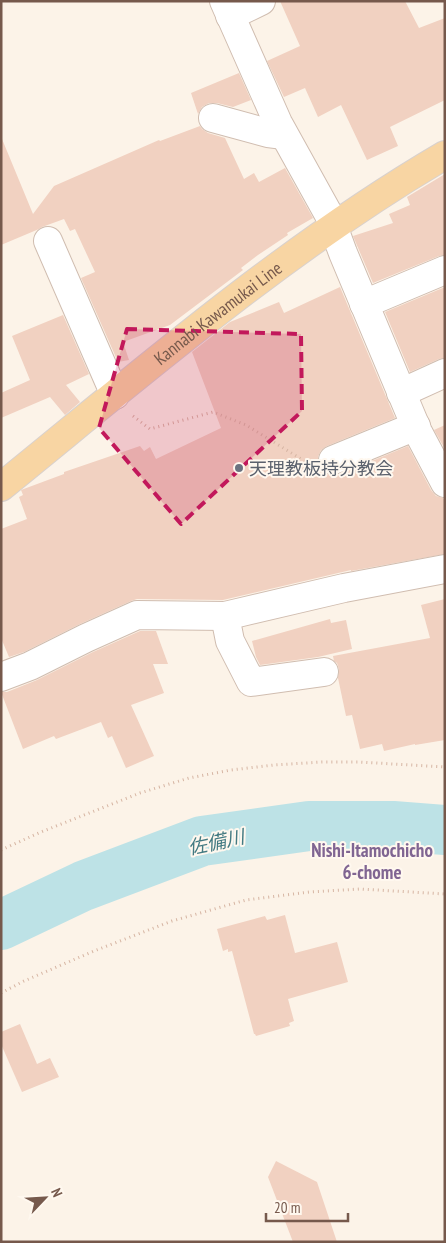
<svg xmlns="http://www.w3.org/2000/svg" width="446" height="1243" font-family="'PT Sans Narrow','Noto Sans JP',sans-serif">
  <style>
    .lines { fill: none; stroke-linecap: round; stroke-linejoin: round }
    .river { stroke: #bde2e6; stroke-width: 50 }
    .building { fill: #f1d1c1 }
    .minor-casing { stroke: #d0bdb0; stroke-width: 30 }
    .major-casing { stroke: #d9d1cd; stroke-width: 30 }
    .path { stroke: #d6b5a3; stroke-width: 3; stroke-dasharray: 1 4; stroke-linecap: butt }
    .minor { stroke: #fff; stroke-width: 28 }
    .major { stroke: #f8d5a3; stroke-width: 28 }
    .marked { fill: #c2185b; fill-opacity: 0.2; stroke: #c2185b; stroke-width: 4; stroke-dasharray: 10 6; stroke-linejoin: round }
    .worship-dot { fill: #6b7280; stroke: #fff8ef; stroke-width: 2 }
    .labels { text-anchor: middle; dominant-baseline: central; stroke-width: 4; stroke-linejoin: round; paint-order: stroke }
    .street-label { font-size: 18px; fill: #76594c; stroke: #fff8ef }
    .worship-label { font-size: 18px; fill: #5b616d; stroke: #fff8ef; text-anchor: start }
    .water-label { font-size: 19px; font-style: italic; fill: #437a82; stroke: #fff8ef }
    .neighbourhood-label { font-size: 19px; font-weight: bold; fill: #806592; stroke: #fff8ef }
  </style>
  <rect width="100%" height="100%" fill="#fcf3e8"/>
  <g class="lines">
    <polyline class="river" points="1,925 83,886 202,841 309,826 393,826 445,830"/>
  </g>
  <g class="building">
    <polygon points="280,1 405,1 419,28 445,18 445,100 390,127 398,146 367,160 341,105 318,117 305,88 284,97 267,61 300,46"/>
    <polygon points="239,73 251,100 233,107 217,103 209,103 202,107 198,114 191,93"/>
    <polygon points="200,126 202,129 208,133 225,138 244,179 254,173 259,182 285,168 313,218 287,233 288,235 258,255 241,268 243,270 170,325 123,342 129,360 118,362 81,278 95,272 75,229 70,231 64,219 42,227 39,229 1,245 1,139 2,139 33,214 54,186 159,140 160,141"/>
    <polygon points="445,174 445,255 439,256 373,283 353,236 393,223 389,214 410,205 407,197"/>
    <polygon points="340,287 395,418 327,446 321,450 318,457 318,465 324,473 331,475 338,475 408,446 431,490 436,496 443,498 445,501 445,554 351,571 351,570 223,600 137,599 131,601 80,624 24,652 9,657 1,638 1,529 27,519 19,497 23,495 21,490 64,474 64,472 140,446 144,451 150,447 156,459 221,428 192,352 230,322 279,302 284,313"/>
    <polygon points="445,287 445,358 439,359 410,372 385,312"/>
    <polygon points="63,315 89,374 66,385 80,402 65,415 50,397 1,418 1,393 30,380 12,336"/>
    <polygon points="445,425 445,449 434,430"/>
    <polygon points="445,599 445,740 415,745 415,744 384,751 382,744 360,749 352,715 346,716 338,678 339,669 337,663 334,661 333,656 430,638 421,605"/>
    <polygon points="330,619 331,623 346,620 352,649 318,657 260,665 256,657 252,641"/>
    <polygon points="140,631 156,631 168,664 153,664 164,693 131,705 154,756 126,768 112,736 108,738 101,722 56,739 54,736 23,749 1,692 7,692 37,680 93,652"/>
    <polygon points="285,915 295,953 337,942 348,982 288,999 294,1021 289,1023 290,1026 256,1036 255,1034 254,1034 232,951 228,952 228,949 223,951 217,929 265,916 267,920"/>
    <polygon points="20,1024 37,1064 50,1058 59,1077 22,1092 1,1044 1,1032"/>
    <polygon points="276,1161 317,1182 337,1242 293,1242 268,1177"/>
  </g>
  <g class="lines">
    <defs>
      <g id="minor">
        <polyline points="224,1 278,123 329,215 343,253 418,432 445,483"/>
        <polyline points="230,16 261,1"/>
        <polyline points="213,118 268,133 284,135"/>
        <polyline points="48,241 115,395"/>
        <polyline points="364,304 445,270"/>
        <polyline points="401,393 445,373"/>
        <polyline points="333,460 416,426"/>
        <polyline points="225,616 230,641 251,682 324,672"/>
        <polyline points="1,677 30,666 86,638 137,615 225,616 344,588 445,569"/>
      </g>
      <g id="major">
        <path id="s1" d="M 1,487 C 144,371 286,248 445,155"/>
      </g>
    </defs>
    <use href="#minor" class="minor-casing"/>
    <use href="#major" class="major-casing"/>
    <g class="path">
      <polyline points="133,416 150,429 213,412 246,425 306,462"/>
      <polyline points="1,850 41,832 140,793 189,778 231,770 274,765 322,762 359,762 445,767"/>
      <polyline points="1,993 24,981 94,951 172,921 246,900 309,892 360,889 445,894"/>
    </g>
    <use href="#minor" class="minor"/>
    <use href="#major" class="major"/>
  </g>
  <path class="marked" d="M 127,329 L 301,334 L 302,411 L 181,524 L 99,428 Z"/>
  <circle class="worship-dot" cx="239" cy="468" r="5"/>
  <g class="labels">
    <g class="street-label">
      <text stroke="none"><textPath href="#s1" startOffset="278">Kannabi Kawamukai Line</textPath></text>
    </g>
    <g class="worship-label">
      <text x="249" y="468">天理教板持分教会</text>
    </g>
    <g class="water-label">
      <text transform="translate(216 842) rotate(-12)">佐備川</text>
    </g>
    <g class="neighbourhood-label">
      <text x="372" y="850">Nishi-Itamochicho<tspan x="372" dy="22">6-chome</tspan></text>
    </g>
  </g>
  <rect width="446" height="1243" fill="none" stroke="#76594c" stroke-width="5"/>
  <g transform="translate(45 1198) rotate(65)" stroke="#fff8ef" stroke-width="4" paint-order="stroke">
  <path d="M0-4L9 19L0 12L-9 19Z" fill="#76594c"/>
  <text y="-8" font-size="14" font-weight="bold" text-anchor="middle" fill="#76594c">N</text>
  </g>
  <path d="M266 1213v8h82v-8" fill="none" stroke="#76594c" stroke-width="2.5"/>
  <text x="274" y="1213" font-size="15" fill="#76594c" stroke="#fff8ef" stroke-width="4" paint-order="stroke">20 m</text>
</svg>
